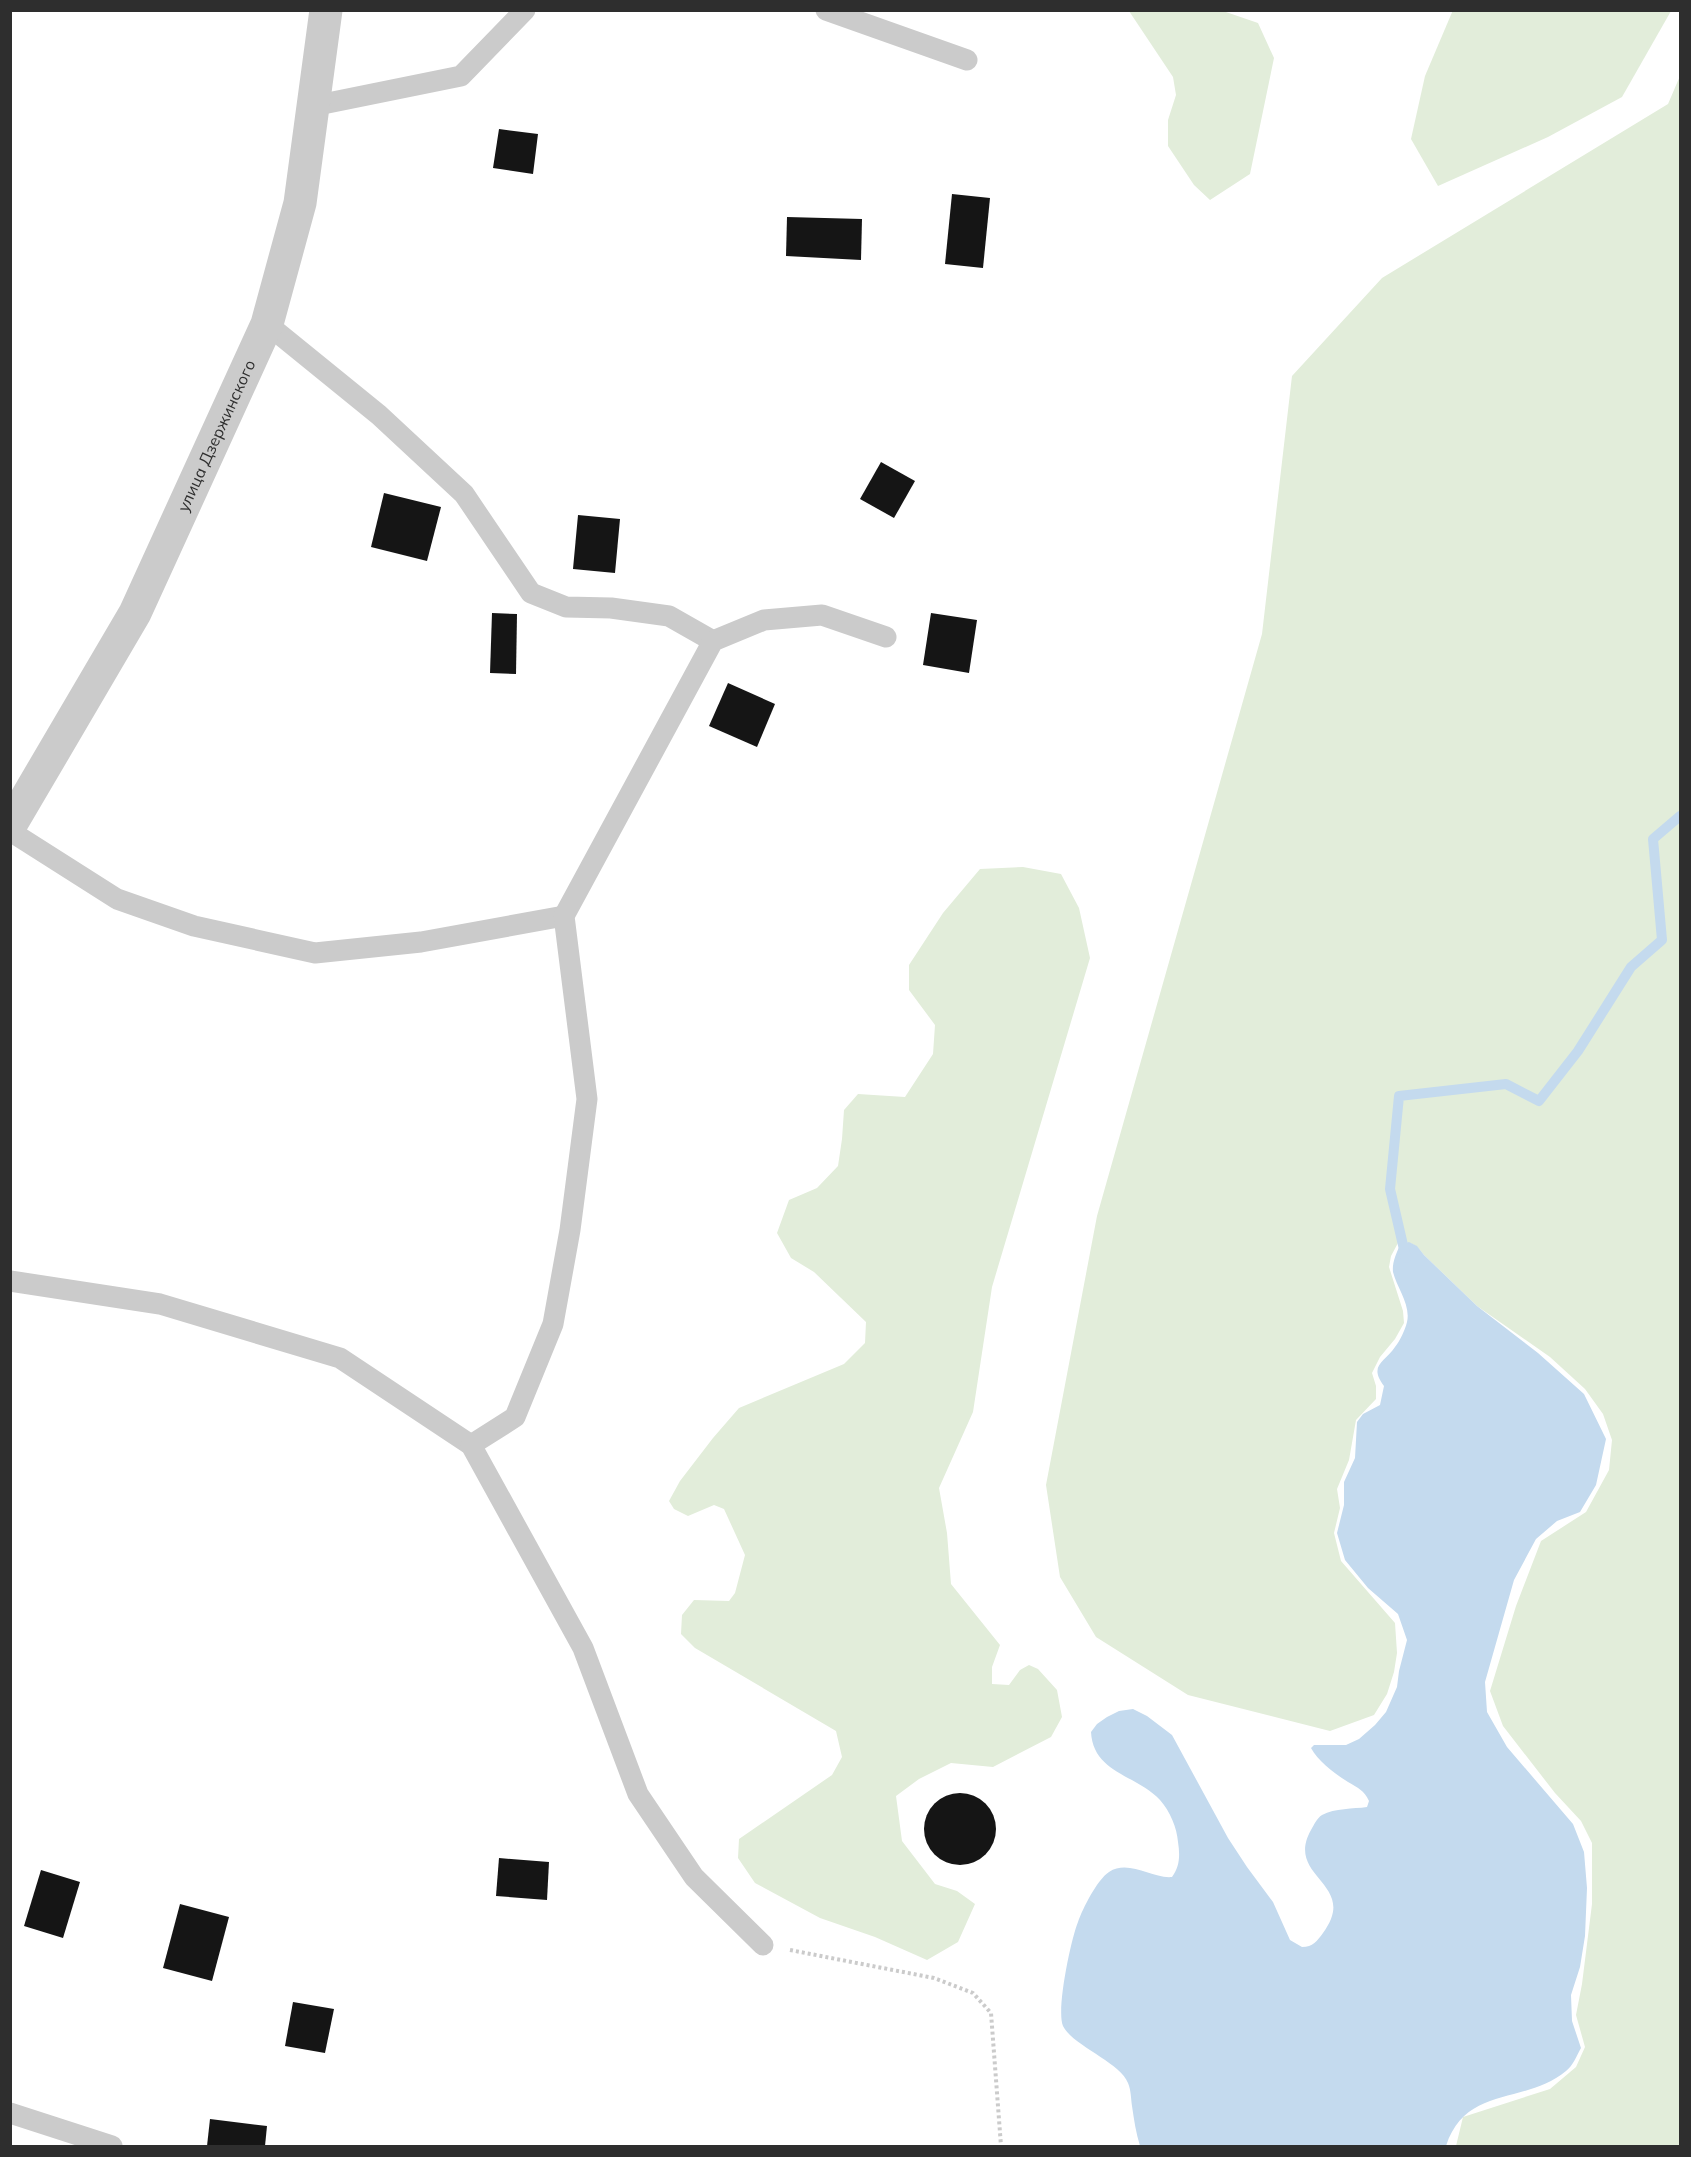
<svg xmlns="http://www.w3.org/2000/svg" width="1691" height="2157" font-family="Mulish,sans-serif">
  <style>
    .green { fill: #e2edda }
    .water { fill: #c4daee }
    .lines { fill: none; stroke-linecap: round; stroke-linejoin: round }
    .stream { stroke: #c4daee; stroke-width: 10 }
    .building { fill: #151515 }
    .path { stroke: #cbcbcb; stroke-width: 4; stroke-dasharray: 3 3; stroke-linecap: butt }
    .service { stroke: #cbcbcb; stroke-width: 21 }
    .tertiary { stroke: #cbcbcb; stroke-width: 33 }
    .labels { text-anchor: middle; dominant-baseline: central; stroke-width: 6; stroke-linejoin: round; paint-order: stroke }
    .street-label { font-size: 16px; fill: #2e2e2e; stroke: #fff }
  </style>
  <rect width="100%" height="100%" fill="#fff"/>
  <g class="green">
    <polygon points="1453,10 1671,10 1671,11 1622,97 1548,137 1438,186 1411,139 1425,76"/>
    <polygon points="1129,11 1223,11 1258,23 1274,58 1250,174 1210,200 1194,185 1168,146 1168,120 1176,95 1173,77"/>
    <path d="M 1680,76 L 1680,2146 L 1456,2146 L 1463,2117 L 1550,2089 L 1576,2067 L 1585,2047 L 1576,2015 L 1582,1984 L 1592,1904 L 1592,1843 L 1581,1821 L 1555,1793 L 1503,1726 L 1490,1691 L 1516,1606 L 1541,1541 L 1586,1512 L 1609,1470 L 1612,1440 L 1603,1414 L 1585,1389 L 1550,1357 L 1477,1306 L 1424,1255 C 1416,1245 1412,1241 1398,1243 L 1391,1256 L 1389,1267 L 1403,1311 L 1404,1323 L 1395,1339 L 1380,1357 L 1372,1373 L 1376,1386 L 1376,1399 L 1356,1420 L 1349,1460 L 1337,1489 L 1340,1508 L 1334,1533 L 1341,1561 L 1395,1623 L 1397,1653 L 1394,1672 L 1387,1694 L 1374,1715 L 1330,1731 L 1188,1695 L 1096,1637 L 1060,1577 L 1046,1485 L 1097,1216 L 1262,634 L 1292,376 L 1382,278 L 1668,104 Z"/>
    <polygon points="1023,867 1061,874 1079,908 1090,958 992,1287 973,1412 939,1488 947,1533 951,1584 1000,1645 992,1667 992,1684 1009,1685 1020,1670 1029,1665 1038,1669 1057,1690 1062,1717 1051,1737 993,1767 951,1763 919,1779 896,1796 902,1841 935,1884 957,1891 975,1904 958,1942 927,1960 875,1937 820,1918 755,1883 738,1858 739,1839 832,1775 842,1757 836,1731 695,1648 681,1634 682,1615 694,1600 729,1601 735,1593 745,1555 724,1509 714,1505 688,1516 674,1509 669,1501 680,1481 713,1438 739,1408 844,1364 865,1343 866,1322 814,1272 791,1258 777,1233 789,1200 817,1188 838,1166 842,1139 844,1110 858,1094 905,1097 933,1054 935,1025 909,990 909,965 943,913 980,869"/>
  </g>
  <path class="water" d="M 1409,1242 L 1417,1246 L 1424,1255 L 1477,1306 L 1538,1353 L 1584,1394 L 1606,1439 L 1596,1485 L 1580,1512 L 1557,1521 L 1536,1539 L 1514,1580 L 1485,1682 L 1487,1712 L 1507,1747 L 1573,1824 L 1584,1852 L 1587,1888 L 1585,1936 L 1580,1967 L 1571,1995 L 1572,2021 L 1581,2048 C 1577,2055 1573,2066 1566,2071 C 1525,2105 1466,2085 1446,2146 L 1140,2146 C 1136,2133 1134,2120 1132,2106 C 1131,2099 1131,2090 1128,2083 C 1120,2062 1073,2046 1063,2026 C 1056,2010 1071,1939 1078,1922 C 1083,1908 1097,1880 1109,1872 C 1129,1859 1152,1879 1172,1877 C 1180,1866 1180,1855 1178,1842 C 1177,1828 1170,1811 1160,1800 C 1137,1775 1093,1773 1091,1732 L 1097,1724 L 1107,1717 L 1119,1711 L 1133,1709 L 1147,1716 L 1172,1735 L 1228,1838 L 1247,1867 L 1273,1902 L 1290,1940 L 1302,1947 C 1313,1947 1317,1941 1323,1933 C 1360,1883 1284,1878 1311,1830 C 1314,1825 1317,1818 1322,1815 C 1335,1808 1353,1809 1367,1807 L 1369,1801 C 1364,1790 1358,1788 1348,1782 C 1335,1774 1318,1761 1311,1748 L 1314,1745 L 1346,1745 L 1359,1739 L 1375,1725 L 1386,1712 L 1397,1687 L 1399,1671 L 1407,1640 L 1398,1614 L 1368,1588 L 1345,1560 L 1337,1533 L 1344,1505 L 1344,1482 L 1355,1458 L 1357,1422 L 1363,1414 L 1380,1405 L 1384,1386 C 1368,1365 1385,1362 1395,1347 C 1400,1341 1405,1330 1407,1322 C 1411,1305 1397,1288 1393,1272 C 1392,1263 1396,1254 1400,1245 Z"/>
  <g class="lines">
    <polyline class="stream" points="1406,1258 1390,1189 1399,1096 1506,1084 1539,1101 1578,1051 1631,967 1662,940 1653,839 1680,816"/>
  </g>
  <g class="building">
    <polygon points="499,129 538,134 533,174 493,168"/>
    <polygon points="952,194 990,198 983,268 945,264"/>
    <polygon points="787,217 862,219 861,260 786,256"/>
    <polygon points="881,462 915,481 894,518 860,499"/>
    <polygon points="384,493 441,507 427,561 371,547"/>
    <polygon points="578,515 620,519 615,573 573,569"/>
    <polygon points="492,613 517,614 516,674 490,673"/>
    <polygon points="931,613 977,620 969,673 923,665"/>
    <polygon points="728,683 775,704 757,747 709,726"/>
    <circle cx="960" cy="1829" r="36"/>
    <polygon points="499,1858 549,1862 547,1900 496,1896"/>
    <polygon points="41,1870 80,1882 63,1938 24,1926"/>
    <polygon points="180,1904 229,1917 212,1981 163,1968"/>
    <polygon points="293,2002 334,2009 325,2053 285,2046"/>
    <polygon points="210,2119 267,2126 265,2146 207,2146"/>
  </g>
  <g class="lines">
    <polyline class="path" points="790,1950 934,1978 973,1993 991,2013 1001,2146"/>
    <g class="service">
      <polyline points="826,10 967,60"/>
      <polyline points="313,106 461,76 525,10"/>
      <polyline points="267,324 379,415 464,494 531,593 566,607 611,608 669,616 713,641"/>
      <polyline points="10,831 117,899 194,926 315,953 421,942 564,916"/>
      <polyline points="10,1281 160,1304 340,1358 471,1445 583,1648 638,1794 694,1877 763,1945"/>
      <polyline points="471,1445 515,1417 553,1324 570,1230 587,1099 564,916 713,641 764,620 822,615 886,637"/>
      <polyline points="10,2113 112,2146"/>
    </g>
    <path class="tertiary" id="s1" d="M 10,826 L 135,613 L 267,324 L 300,203 L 326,10"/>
  </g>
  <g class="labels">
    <g class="street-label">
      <text stroke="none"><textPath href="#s1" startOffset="442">улица Дзержинского</textPath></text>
    </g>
  </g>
  <rect width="1691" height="2157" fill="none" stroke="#2e2e2e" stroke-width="24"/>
</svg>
